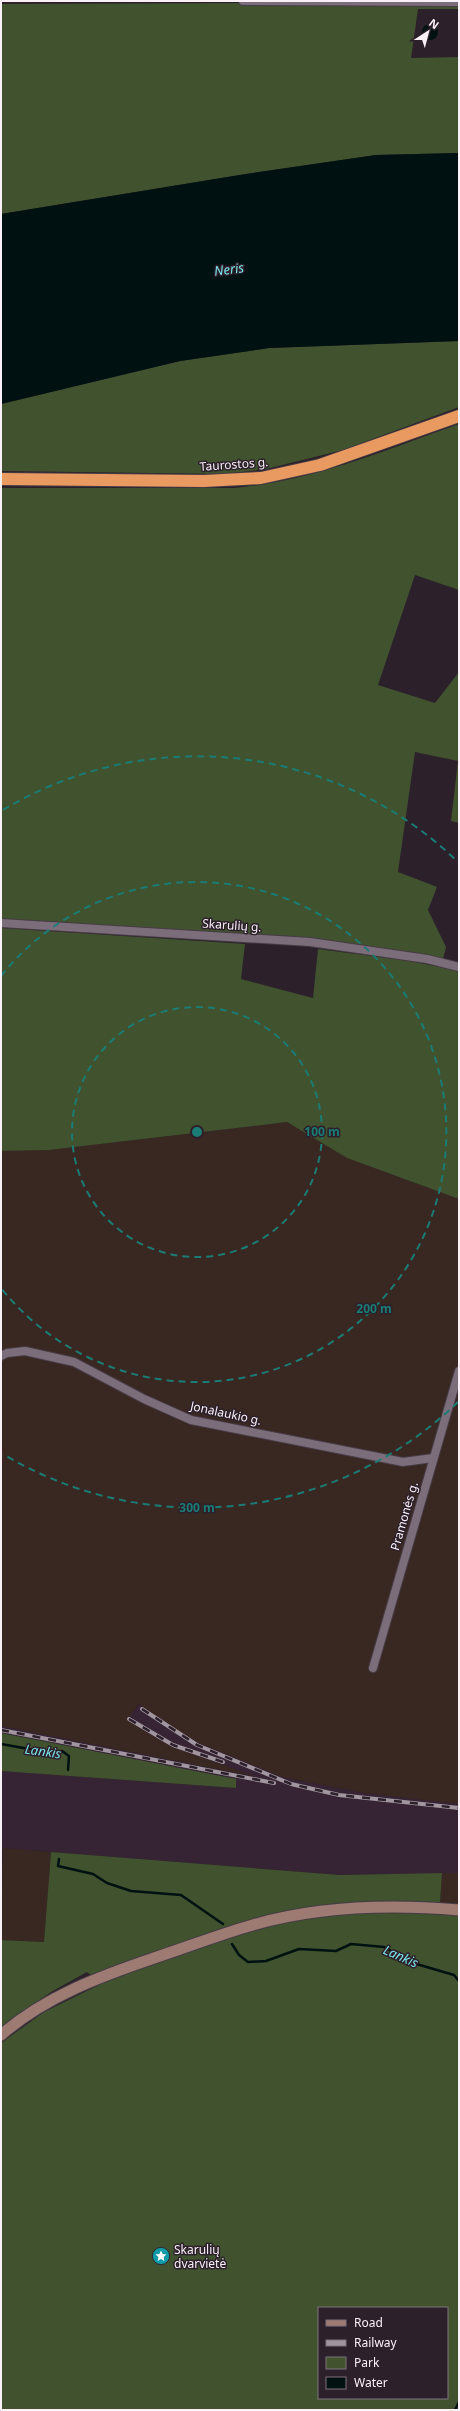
<svg xmlns="http://www.w3.org/2000/svg" width="460" height="2411" font-family="'Noto Sans',sans-serif">
  <style>
    .built { fill: #362434 }
    .industrial { fill: #392721 }
    .green { fill: #40522e; fill-rule: evenodd }
    .water { fill: #001112 }
    .lines { fill: none; stroke-linecap: round; stroke-linejoin: round }
    .stream { stroke: #001112; stroke-width: 2.5 }
    .street-casing { stroke: #463c45; stroke-width: 10 }
    .secondary-casing { stroke: #463c45; stroke-width: 13 }
    .highway-casing { stroke: #463c45; stroke-width: 14 }
    .street { stroke: #7c6d7a; stroke-width: 8 }
    .secondary { stroke: #9d7a72; stroke-width: 11 }
    .highway { stroke: #e99a60; stroke-width: 12 }
    .rail-casing { stroke: #a196a0; stroke-width: 4 }
    .rail { stroke: #2c202b; stroke-width: 2.5; stroke-dasharray: 8; stroke-linecap: butt }
    .ring { fill: none; stroke: #1b7c75; stroke-width: 2; stroke-dasharray: 7 5 }
    .labels { text-anchor: middle; dominant-baseline: central; stroke-width: 3; stroke-linejoin: round; paint-order: stroke }
    .street-label { font-size: 12px; fill: #f9f0f8; stroke: #2c202b }
    .poi-label { font-size: 12px; fill: #f9f0f8; stroke: #2c202b; text-anchor: start }
    .water-label { font-size: 13px; font-style: italic; fill: #7be3e9; stroke: #2c202b }
    .centre { fill: #1b7c75; stroke: #2c202b; stroke-width: 2 }
    .ring-label { font-size: 12px; text-anchor: middle; font-weight: bold; fill: #1b7c75; stroke: #2c202b; stroke-width: 3; stroke-linejoin: round; paint-order: stroke }
  </style>
  <rect width="100%" height="100%" fill="#2c202b"/>
  <polygon class="built" points="139,1704 192,1740 282,1777 364,1793 459,1804 459,1873 340,1875 3,1848 1,1853 1,1771 235,1788 236,1780 1,1733 1,1726 252,1776 172,1747 151,1735 126,1720"/>
  <g class="industrial">
    <polygon points="287,1122 347,1158 459,1199 459,1804 364,1793 282,1777 192,1740 139,1704 127,1720 151,1735 172,1747 257,1777 1,1726 1,1151 49,1150"/>
    <polygon points="3,1848 51,1852 44,1942 1,1940"/>
    <polygon points="442,1873 459,1873 459,1905 440,1903"/>
  </g>
  <g class="green">
    <polygon points="281,3 459,4 459,9 418,9 411,58 459,57 459,153 376,155 246,174 1,214 1,4"/>
    <polygon points="459,341 459,407 343,450 266,469 225,474 1,471 1,404 180,361 269,348"/>
    <path d="M 459,424 L 459,590 L 415,575 L 378,685 L 435,703 L 459,672 L 459,823 L 451,821 L 458,761 L 415,752 L 398,872 L 437,887 L 428,910 L 446,947 L 443,959 L 397,951 L 1,922 L 1,488 L 234,488 C 317,480 382,451 459,424 Z"/>
    <polygon points="1,928 245,944 241,979 313,998 318,949 410,961 459,971 459,1199 347,1158 287,1122 49,1150 1,1151"/>
    <polygon points="1,1733 236,1779 236,1788 1,1771"/>
    <path d="M 51,1852 L 340,1875 L 442,1873 L 440,1903 L 459,1905 L 459,2410 L 1,2410 L 1,2043 L 44,2012 L 101,1984 L 87,1972 L 51,1992 L 1,2028 L 1,1940 L 44,1942 ZM 319,2308 L 447,2308 L 447,2398 L 319,2398 Z"/>
  </g>
  <g class="water">
    <circle cx="430" cy="32" r="8"/>
    <polygon points="459,153 459,341 269,348 180,361 1,404 1,214 246,174 376,155"/>
  </g>
  <g class="lines">
    <g class="stream">
      <polyline points="1,1744 46,1752 62,1751 69,1756 68,1770"/>
      <polyline points="59,1859 58,1866 93,1874 107,1883 131,1891 181,1895 223,1924"/>
      <polyline points="232,1944 239,1955 248,1962 266,1961 299,1949 336,1951 351,1944 384,1947 413,1963 454,1975 459,1981"/>
      <polyline points="455,2410 459,2402"/>
    </g>
    <defs>
      <g id="street">
        <polyline points="243,1 459,2"/>
        <polyline points="1,923 310,942 427,959 459,967"/>
        <polyline points="1,1356 7,1353 25,1351 74,1362 144,1399 191,1420 403,1462 433,1458"/>
        <polyline points="373,1668 459,1371"/>
      </g>
      <path id="secondary" d="M 1,2035 C 46,1996 101,1976 157,1957 C 187,1947 216,1936 246,1927 C 314,1906 388,1904 459,1910"/>
      <polyline id="highway" points="1,479 204,481 261,478 320,465 459,416"/>
    </defs>
    <use href="#street" class="street-casing"/>
    <use href="#secondary" class="secondary-casing"/>
    <use href="#highway" class="highway-casing"/>
    <use href="#street" class="street"/>
    <use href="#secondary" class="secondary"/>
    <use href="#highway" class="highway"/>
    <defs>
      <g id="rail">
        <polyline points="142,1709 197,1745 291,1784 339,1795 459,1808"/>
        <polyline points="129,1719 173,1745 223,1762"/>
        <polyline points="1,1730 274,1783"/>
      </g>
    </defs>
    <use href="#rail" class="rail-casing"/>
    <use href="#rail" class="rail"/>
  </g>
  <g class="ring">
    <circle cx="197" cy="1132" r="125"/>
    <path d="M1 976A250 250 0 1 1 1 1288"/>
    <path d="M458 1402A376 376 0 0 1 3 1454M3 810A376 376 0 0 1 458 862"/>
  </g>
  <defs>
    <symbol id="sight-disc" viewBox="-11 -11 22 22"><circle r="9.5" fill="#0f9aa8" stroke="#2c202b"/><path d="M0-6L1.8-2.2L6-1.7L2.9 1.2L3.7 5.4L0 3.3L-3.7 5.4L-2.9 1.2L-6-1.7L-1.8-2.2Z" fill="#fff"/></symbol>
  </defs>
  <g fill-rule="evenodd">
    <use href="#sight-disc" x="151" y="2246" width="20" height="20"/>
  </g>
  <g class="labels">
    <g class="street-label">
      <text transform="translate(234 464) rotate(-4)">Taurostos g.</text>
      <text transform="translate(232 925) rotate(4)">Skarulių g.</text>
      <text transform="translate(226 1413) rotate(12)">Jonalaukio g.</text>
      <text transform="translate(404 1516) rotate(-74)">Pramonės g.</text>
    </g>
    <g class="poi-label">
      <text x="174" y="2249">Skarulių<tspan x="174" dy="14">dvarvietė</tspan></text>
    </g>
    <g class="water-label">
      <text transform="translate(229 269) rotate(-7)">Neris</text>
      <text transform="translate(43 1751) rotate(8)">Lankis</text>
      <text transform="translate(401 1956) rotate(24)">Lankis</text>
    </g>
  </g>
  <circle cx="197" cy="1132" r="6" class="centre"/>
  <g class="ring-label">
    <text x="322" y="1136">100 m</text>
    <text x="374" y="1313">200 m</text>
    <text x="197" y="1512">300 m</text>
  </g>
  <rect width="460" height="2411" fill="none" stroke="#f9f0f8" stroke-width="4"/>
  <rect x="318" y="2307" width="130" height="92" fill="#2c202b" stroke="#7e737d"/>
  <rect x="326" y="2320" width="20" height="6" fill="#9d7a72" stroke="#7e737d"/>
  <text x="354" y="2327" font-size="12" fill="#f9f0f8">Road</text>
  <rect x="326" y="2340" width="20" height="6" fill="#a196a0" stroke="#7e737d"/>
  <text x="354" y="2347" font-size="12" fill="#f9f0f8">Railway</text>
  <rect x="326" y="2357" width="20" height="12" fill="#40522e" stroke="#7e737d"/>
  <text x="354" y="2367" font-size="12" fill="#f9f0f8">Park</text>
  <rect x="326" y="2377" width="20" height="12" fill="#001112" stroke="#7e737d"/>
  <text x="354" y="2387" font-size="12" fill="#f9f0f8">Water</text>
  <g transform="translate(428 32) rotate(36)" stroke="#2c202b" stroke-width="3" paint-order="stroke">
  <path d="M0-3L7 15L0 10L-7 15Z" fill="#f9f0f8"/>
  <text y="-6" font-size="11" font-weight="bold" text-anchor="middle" fill="#f9f0f8">N</text>
  </g>
</svg>
